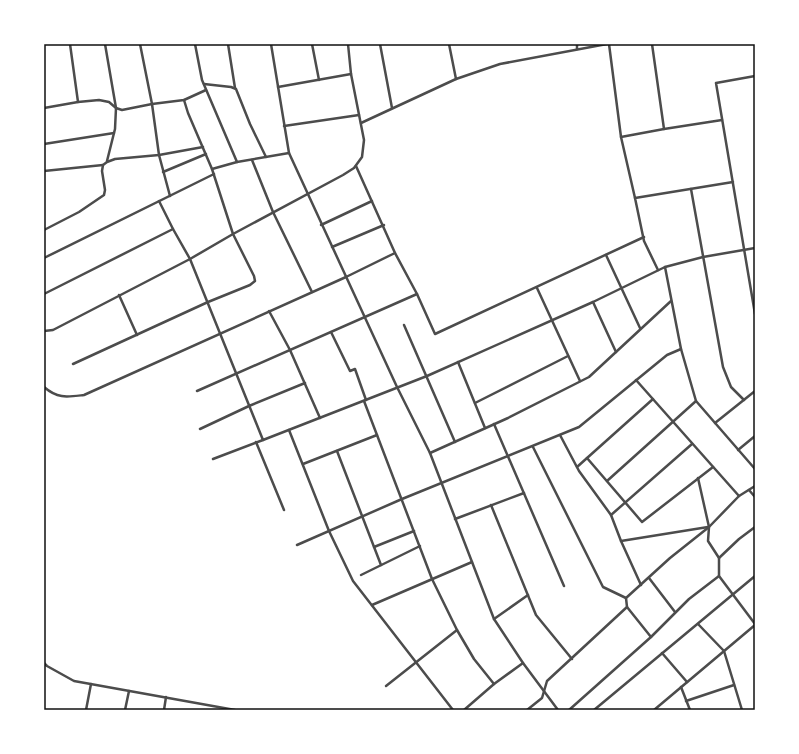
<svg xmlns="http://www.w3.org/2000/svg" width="799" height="754" font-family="'Noto Sans',sans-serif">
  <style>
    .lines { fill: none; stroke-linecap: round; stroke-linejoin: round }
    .minor { stroke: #4c4c4c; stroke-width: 2.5 }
    .neatline { fill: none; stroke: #111; stroke-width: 1.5 }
  </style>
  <rect width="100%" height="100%" fill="#fff"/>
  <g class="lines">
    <g class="minor">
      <polyline points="70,44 78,102"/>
      <polyline points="105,44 116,108 115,129 107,161"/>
      <polyline points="140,44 152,104 159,155 170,196"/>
      <polyline points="195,44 202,80 237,162"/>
      <polyline points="228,44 235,88"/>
      <polyline points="271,44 289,153 397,387 430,453 494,619 523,663 558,710"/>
      <polyline points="312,44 319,80"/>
      <polyline points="380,44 392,108"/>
      <polyline points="577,44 577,49"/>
      <polyline points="609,44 621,137 635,198"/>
      <polyline points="652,44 664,129"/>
      <polyline points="755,76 716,83 755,314"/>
      <polyline points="456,79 500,64 607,44"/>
      <polyline points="204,84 231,87 236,89 250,124 266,157"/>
      <polyline points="278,87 351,74"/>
      <polyline points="44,108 78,102 99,100 109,102 116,108 122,110 152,104 184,100 206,90"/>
      <polyline points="361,123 456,79 449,44"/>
      <polyline points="284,126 359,115"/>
      <polyline points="621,137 664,129 722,120"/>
      <polyline points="44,144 114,133"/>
      <polyline points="252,160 273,212 312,292"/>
      <polyline points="356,166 395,253 417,294 435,334 644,237"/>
      <polyline points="212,169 237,162 289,153"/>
      <polyline points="44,171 103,165"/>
      <polyline points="163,172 206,154"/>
      <polyline points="691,189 723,367 731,387 744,400"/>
      <polyline points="159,201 173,229 190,259 263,440 427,376 593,302 665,267 703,257 755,248"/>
      <polyline points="321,225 372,201"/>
      <polyline points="44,230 79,212 104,195 105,190 102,171 103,165 107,162 115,159 159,155 203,147"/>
      <polyline points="332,247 384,225"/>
      <polyline points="606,255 640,328"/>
      <polyline points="44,258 214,174"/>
      <polyline points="665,267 681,349 696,401 755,469"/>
      <polyline points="658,270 644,241 635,198 733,182"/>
      <polyline points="537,288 580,381"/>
      <polyline points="44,294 173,229"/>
      <polyline points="119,295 137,335"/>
      <polyline points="593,302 616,352"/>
      <polyline points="269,311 290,350 320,418"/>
      <polyline points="404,325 455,442"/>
      <polyline points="44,331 53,330 190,259 233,234 343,175 354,168 362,157 364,140 351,74 348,44"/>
      <polyline points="331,332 350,371 355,369 366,400"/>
      <polyline points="458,362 485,428"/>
      <polyline points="73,364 208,302 250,285 255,281 254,276 233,234 212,169 188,113 184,100"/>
      <polyline points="636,380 739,496"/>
      <path d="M 44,387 C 58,399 67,397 84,395 L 346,277 L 395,253"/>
      <polyline points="197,391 417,294"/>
      <polyline points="364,401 432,579 457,630 474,659 494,684"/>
      <polyline points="475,403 568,356"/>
      <polyline points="715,423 755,391"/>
      <polyline points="494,424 564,586"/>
      <polyline points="200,429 249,406 305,383"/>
      <polyline points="289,430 329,531 353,581 453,710"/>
      <polyline points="560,435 579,471 611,515 621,541 641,585"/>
      <polyline points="256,442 284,510"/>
      <polyline points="533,447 603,587 626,598"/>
      <polyline points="738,450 755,436"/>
      <polyline points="337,451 381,565"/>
      <polyline points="430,453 508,418 589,377 671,301"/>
      <polyline points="587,458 642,522 713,467"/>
      <polyline points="213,459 263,440"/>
      <polyline points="303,464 377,435"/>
      <polyline points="577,467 653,399"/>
      <polyline points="698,478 709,527 708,541 719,558 719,576 755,624"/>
      <polyline points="607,481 696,401"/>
      <polyline points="749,490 755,497"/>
      <polyline points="491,505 536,615 572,659"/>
      <polyline points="611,515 692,444"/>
      <polyline points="455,519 524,493"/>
      <polyline points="621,541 708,527"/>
      <polyline points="297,545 402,499 579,427 667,355 681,349"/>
      <polyline points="374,547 414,531"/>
      <polyline points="719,558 739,539 755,527"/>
      <polyline points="361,575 420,546"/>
      <polyline points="649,578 675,612"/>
      <polyline points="372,605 472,562"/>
      <polyline points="627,607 651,637"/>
      <polyline points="494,619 528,595"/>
      <polyline points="698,624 724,651 742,710"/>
      <polyline points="662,653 687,682"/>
      <polyline points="44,663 47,666 74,681 235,710"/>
      <polyline points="386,686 457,630"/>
      <polyline points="681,687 690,710"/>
      <polyline points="686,701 734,685"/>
      <polyline points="86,710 91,684"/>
      <polyline points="125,710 129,691"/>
      <polyline points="164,710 166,697"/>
      <polyline points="464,710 494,684 523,663"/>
      <polyline points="527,710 542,698 547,681 627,607 626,598 670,558 709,527 739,496 755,486"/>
      <polyline points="569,710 651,637 689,599 719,576"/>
      <polyline points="594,710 755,576"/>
      <polyline points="654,710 755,625"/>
    </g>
  </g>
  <rect width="799" height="754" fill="none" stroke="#ffffff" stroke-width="90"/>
  <rect x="45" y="45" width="709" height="664" class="neatline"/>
</svg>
